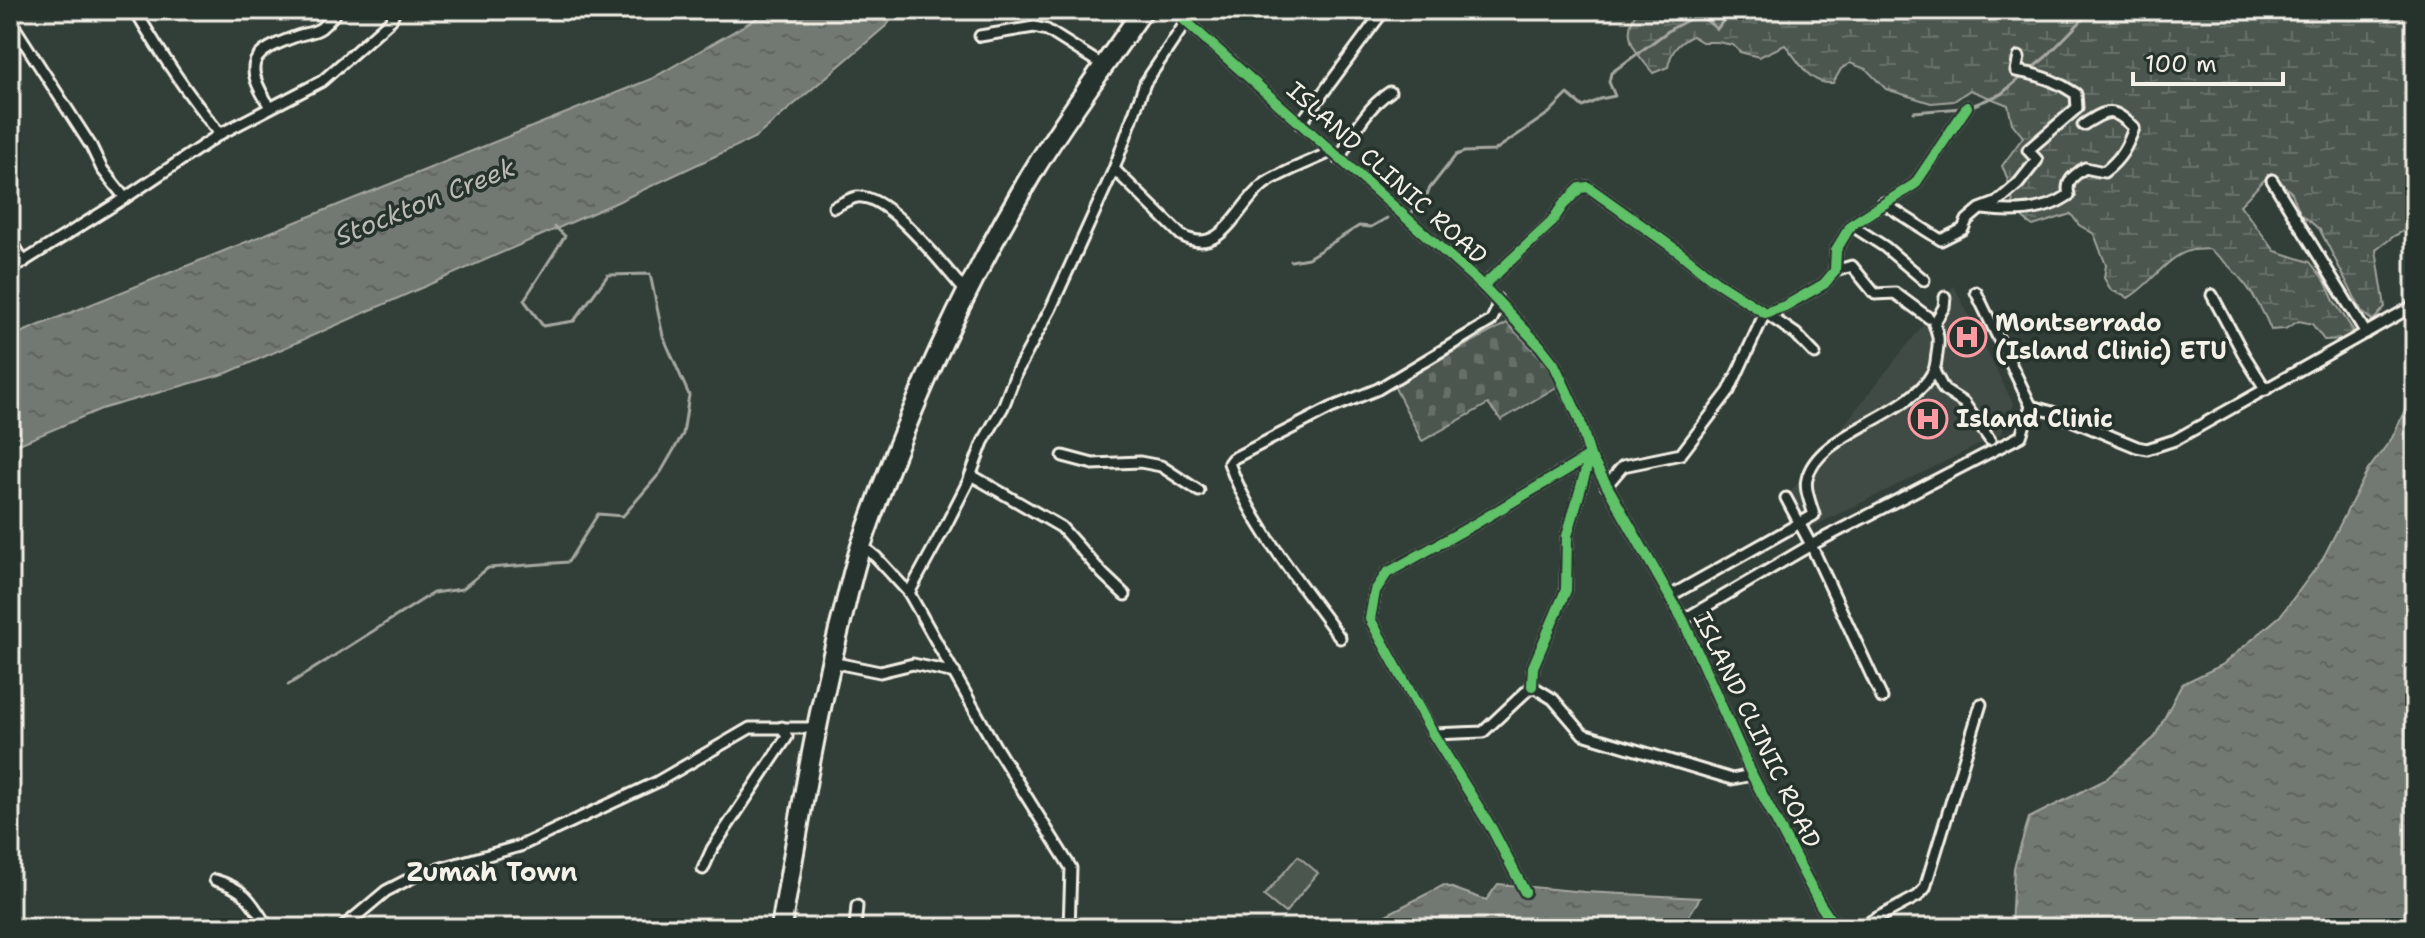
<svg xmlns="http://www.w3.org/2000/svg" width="2425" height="938" font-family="'Shantell Sans',sans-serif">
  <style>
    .built { fill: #404b44 }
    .wetland { fill: url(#wetland-marsh); stroke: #a0a49c; stroke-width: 2 }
    .cemetery { fill: url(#cemetery-stones); stroke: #a0a49c; stroke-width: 2 }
    .pitch { fill: #4c564f; stroke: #a0a49c; stroke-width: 2 }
    .water { fill: url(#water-ripples); stroke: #a6a9a1; stroke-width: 2 }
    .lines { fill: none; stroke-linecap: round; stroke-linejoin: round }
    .stream { stroke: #a6a9a1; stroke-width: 3 }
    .street-casing { stroke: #f4f1e8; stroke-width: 15 }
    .highway-casing { stroke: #f4f1e8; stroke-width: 24 }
    .street { stroke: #26332d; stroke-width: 9 }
    .highway { stroke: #26332d; stroke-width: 18 }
    .cycleway-casing { stroke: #26332d; stroke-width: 15 }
    .cycleway { stroke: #61c268; stroke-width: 10 }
    .labels { text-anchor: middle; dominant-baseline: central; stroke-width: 7; stroke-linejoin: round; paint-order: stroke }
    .street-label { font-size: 24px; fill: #f4f1e8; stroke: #26332d }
    .poi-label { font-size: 24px; font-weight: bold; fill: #f4f1e8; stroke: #26332d; text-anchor: start }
    .water-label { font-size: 26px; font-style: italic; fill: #babbb3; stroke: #26332d }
    .neighbourhood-label { font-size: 26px; font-weight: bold; fill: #f4f1e8; stroke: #26332d }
  </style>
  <defs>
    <pattern id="wetland-marsh" width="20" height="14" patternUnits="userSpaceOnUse" patternTransform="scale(2)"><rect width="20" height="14" fill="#4c564f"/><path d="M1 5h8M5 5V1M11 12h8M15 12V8" fill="none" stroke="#666f68"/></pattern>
    <pattern id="cemetery-stones" width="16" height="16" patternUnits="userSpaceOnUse" patternTransform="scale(2)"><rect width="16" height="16" fill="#4c564f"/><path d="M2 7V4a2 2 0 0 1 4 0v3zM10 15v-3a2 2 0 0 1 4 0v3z" fill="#666f68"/></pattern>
    <pattern id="water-ripples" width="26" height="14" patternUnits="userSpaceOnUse" patternTransform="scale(2)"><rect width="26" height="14" fill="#727972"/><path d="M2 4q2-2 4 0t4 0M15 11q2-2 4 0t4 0" fill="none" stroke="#60635e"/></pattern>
  </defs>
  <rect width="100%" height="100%" fill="#323e38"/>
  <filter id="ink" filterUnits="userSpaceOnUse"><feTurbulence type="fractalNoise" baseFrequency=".0125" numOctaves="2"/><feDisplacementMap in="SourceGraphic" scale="16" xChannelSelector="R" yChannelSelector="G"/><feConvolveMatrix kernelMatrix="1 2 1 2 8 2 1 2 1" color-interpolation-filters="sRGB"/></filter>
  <g filter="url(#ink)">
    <polygon class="built" points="1954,286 2014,405 2001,434 1804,531 1786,498"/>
    <path class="wetland" d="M 1638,10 L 2415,10 L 2415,225 L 2394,236 L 2376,250 L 2385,307 L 2373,321 L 2362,312 L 2320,230 L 2300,213 L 2292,193 L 2271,173 L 2240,205 L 2275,251 L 2310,262 L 2325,281 L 2334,301 L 2353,330 L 2346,339 L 2324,340 L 2312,324 L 2299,321 L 2285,329 L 2271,330 C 2258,297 2237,270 2209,249 C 2203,250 2195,249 2189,251 C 2165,258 2150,286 2128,298 L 2111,290 L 2104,278 L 2106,265 L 2094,234 L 2079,225 L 2071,214 L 2033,226 C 2003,207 2017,193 2002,166 L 2023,137 L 2012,123 L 2008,105 L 1970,90 L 1954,101 L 1931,103 L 1886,89 L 1866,69 L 1850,63 L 1841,69 L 1833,83 C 1808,85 1799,60 1785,45 L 1759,57 L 1740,52 L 1733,45 L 1717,42 L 1702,42 L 1692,36 C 1678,43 1671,51 1668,67 L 1653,73 C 1636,53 1619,35 1638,10 Z"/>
    <polygon class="cemetery" points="1507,323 1550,367 1560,385 1501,420 1488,404 1422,441 1393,384"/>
    <polygon class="pitch" points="1298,856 1318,873 1285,913 1264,896"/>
    <g class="water">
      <polygon points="771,10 898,10 887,25 756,137 613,204 227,373 101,409 10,448 10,337 651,79"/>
      <polygon points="2415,388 2415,928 2011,928 2014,868 2029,818 2105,780 2154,738 2182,684 2222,665 2280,616 2322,560 2368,470 2392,438"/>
      <polygon points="1498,884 1585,892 1700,898 1681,928 1379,928 1382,917 1444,885 1486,900"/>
    </g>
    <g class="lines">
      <g class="stream">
        <polyline points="2030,70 2047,56 2092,10"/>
        <polyline points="1969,107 2001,94 2024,75"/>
        <polyline points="1914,112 1962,108"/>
        <polyline points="1410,214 1424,201 1430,188 1456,155 1464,152 1494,151 1549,113 1568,94 1583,107 1600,99 1615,96 1609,82 1611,73 1671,29 1699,14 1717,29 1731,10"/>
        <polyline points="1291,261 1308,258 1359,226 1371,227 1387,218"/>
        <polyline points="288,685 433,593 462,589 488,568 568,562 598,514 623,516 661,472 683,434 689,395 663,336 650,274 608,275 574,321 543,326 524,300 565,236 555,227"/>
      </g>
      <defs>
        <g id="street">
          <path d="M 135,10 C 160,53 188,95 220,134"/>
          <polyline points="1173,10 1483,286 1540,346 1554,364 1579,418 1590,456 1683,620 1752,775 1820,904 1830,919 1846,928"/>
          <polyline points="1369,10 1379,17 1385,10"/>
          <polyline points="10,20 91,146 102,169 125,198"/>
          <polyline points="980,36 1034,27 1047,30 1104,66"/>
          <path d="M 270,107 C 242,63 250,53 297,36 C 305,33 314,33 321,28 C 327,23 333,16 338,10"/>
          <polyline points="1300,124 1379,17"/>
          <path d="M 1339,159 C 1352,136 1366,107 1390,92"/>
          <path d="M 1114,169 L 1181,235 C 1221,259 1237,206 1263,185 C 1275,175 1314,160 1331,152"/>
          <polyline points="2272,180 2366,333"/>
          <path d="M 1883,203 L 1941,240 L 1963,229 L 1967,220 L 1980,209 L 1996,203 L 2018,184 L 2037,160 L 2028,150 L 2077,108 L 2076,94 C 2057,81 2039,74 2016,71 L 2019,57"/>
          <path d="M 834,207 C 841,204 850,198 857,197 C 889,193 946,270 967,293"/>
          <path d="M 1983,209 C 2011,213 2045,212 2069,195 C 2065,181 2074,175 2085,168 L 2104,172 C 2121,159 2127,147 2134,128 C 2112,106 2107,110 2083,125"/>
          <polyline points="1851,225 1885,247 1924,280"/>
          <polyline points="10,238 24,262"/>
          <polyline points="10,270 125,198 220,134 322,81 391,20 395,10"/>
          <polyline points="1835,271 1852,266 1875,294 1895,293 1929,318"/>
          <polyline points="1483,286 1551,223 1563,205 1580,188 1588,187 1679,252 1715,281 1765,313 1785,306 1824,284 1835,271 1836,250 1851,225 1915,184 1967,107"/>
          <polyline points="2212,295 2244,355 2266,390"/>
          <polyline points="1934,371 1944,390 1964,403 1990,440"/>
          <polyline points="2031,406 2052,412 2137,447 2147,449 2175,440 2415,305"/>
          <polyline points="1063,456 1093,464 1140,462 1161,466 1199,491"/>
          <polyline points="971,475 1061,527 1103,574 1125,595"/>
          <polyline points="1606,486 1623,466 1681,454 1729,391 1765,313 1796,334 1815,354"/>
          <polyline points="1786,498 1811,545 1882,698"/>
          <polyline points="861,545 876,557 909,593 995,746 1071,868 1069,928"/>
          <polyline points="909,593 945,527 968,482 983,442 1003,407 1017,371 1051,308 1114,169 1145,83 1186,22"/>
          <path d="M 1670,596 L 1814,515 C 1811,504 1804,489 1807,479 C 1817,432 1910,417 1933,372 C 1936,367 1936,360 1937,354 C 1939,341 1939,336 1934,324 L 1944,307 L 1945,297"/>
          <polyline points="1683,620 1811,545 2021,436 2031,406 1976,292"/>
          <path d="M 1340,638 C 1301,583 1252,527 1229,463 L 1232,459 L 1331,408 L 1378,389 L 1491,321 L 1496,311 L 1497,299"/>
          <polyline points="831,662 880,672 913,664 955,673"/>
          <polyline points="1433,734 1483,732 1532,686 1553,699 1583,734 1732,779 1752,775"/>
          <polyline points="703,869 712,849 787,737 782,727"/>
          <path d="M 215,880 C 246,889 252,902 268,928"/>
          <polyline points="1525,892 1492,829 1433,734 1370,619 1375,591 1387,573 1473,525 1590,456 1567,536 1566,590 1533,667 1532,686"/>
          <polyline points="342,928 386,891 417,875 520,846 657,782 750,728 816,728"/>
          <polyline points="855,928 857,906"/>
          <polyline points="1858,928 1918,896 1925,888 1981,704"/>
        </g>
        <path id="highway" d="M 781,928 C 799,823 816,717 843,614 C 849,590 854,566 862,543 C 906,416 962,291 1031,175 C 1065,118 1105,65 1143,10"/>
      </defs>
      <use href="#street" class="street-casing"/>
      <use href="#highway" class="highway-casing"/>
      <use href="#street" class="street"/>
      <use href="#highway" class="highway"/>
      <defs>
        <g id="cycleway">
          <polyline points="1173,10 1483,286 1540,346 1554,364 1579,418 1590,456 1683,620 1752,775 1820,904 1830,919 1846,928"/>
          <polyline points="1483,286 1551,223 1563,205 1580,188 1588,187 1679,252 1715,281 1765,313 1785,306 1824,284 1835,271 1836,250 1851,225 1915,184 1967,107"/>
          <polyline points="1525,892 1492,829 1433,734 1370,619 1375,591 1387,573 1473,525 1590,456 1567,536 1566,590 1533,667 1532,686"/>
        </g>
      </defs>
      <use href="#cycleway" class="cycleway-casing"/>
      <use href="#cycleway" class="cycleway"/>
    </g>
  </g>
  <defs>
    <symbol id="hospital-ring" viewBox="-11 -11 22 22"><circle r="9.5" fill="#26332d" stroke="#ff9aa2" stroke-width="1.5"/><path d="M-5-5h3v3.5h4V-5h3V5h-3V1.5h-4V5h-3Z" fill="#ff9aa2"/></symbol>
  </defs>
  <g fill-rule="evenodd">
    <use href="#hospital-ring" x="1945" y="315" width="44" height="44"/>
    <use href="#hospital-ring" x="1906" y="397" width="44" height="44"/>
  </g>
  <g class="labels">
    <g class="street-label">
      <text transform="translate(1387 173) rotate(42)">ISLAND CLINIC ROAD</text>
      <text transform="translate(1757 730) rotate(64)">ISLAND CLINIC ROAD</text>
    </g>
    <g class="poi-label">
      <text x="1995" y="323">Montserrado<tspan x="1995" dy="28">(Island Clinic) ETU</tspan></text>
      <text x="1956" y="419">Island Clinic</text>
    </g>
    <g class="water-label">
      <text transform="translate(425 201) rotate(-22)">Stockton Creek</text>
    </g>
    <g class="neighbourhood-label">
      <text x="492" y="871">Zumah Town</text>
    </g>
  </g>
  <rect width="2425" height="938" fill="none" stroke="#26332d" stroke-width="40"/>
  <rect x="20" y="20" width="2385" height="898" fill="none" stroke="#f4f1e8" stroke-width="3" filter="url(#ink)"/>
  <path d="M2133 72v12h150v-12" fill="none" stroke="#f4f1e8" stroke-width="4"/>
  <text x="2145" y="72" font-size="24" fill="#f4f1e8" stroke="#26332d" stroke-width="6" paint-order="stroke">100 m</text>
</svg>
